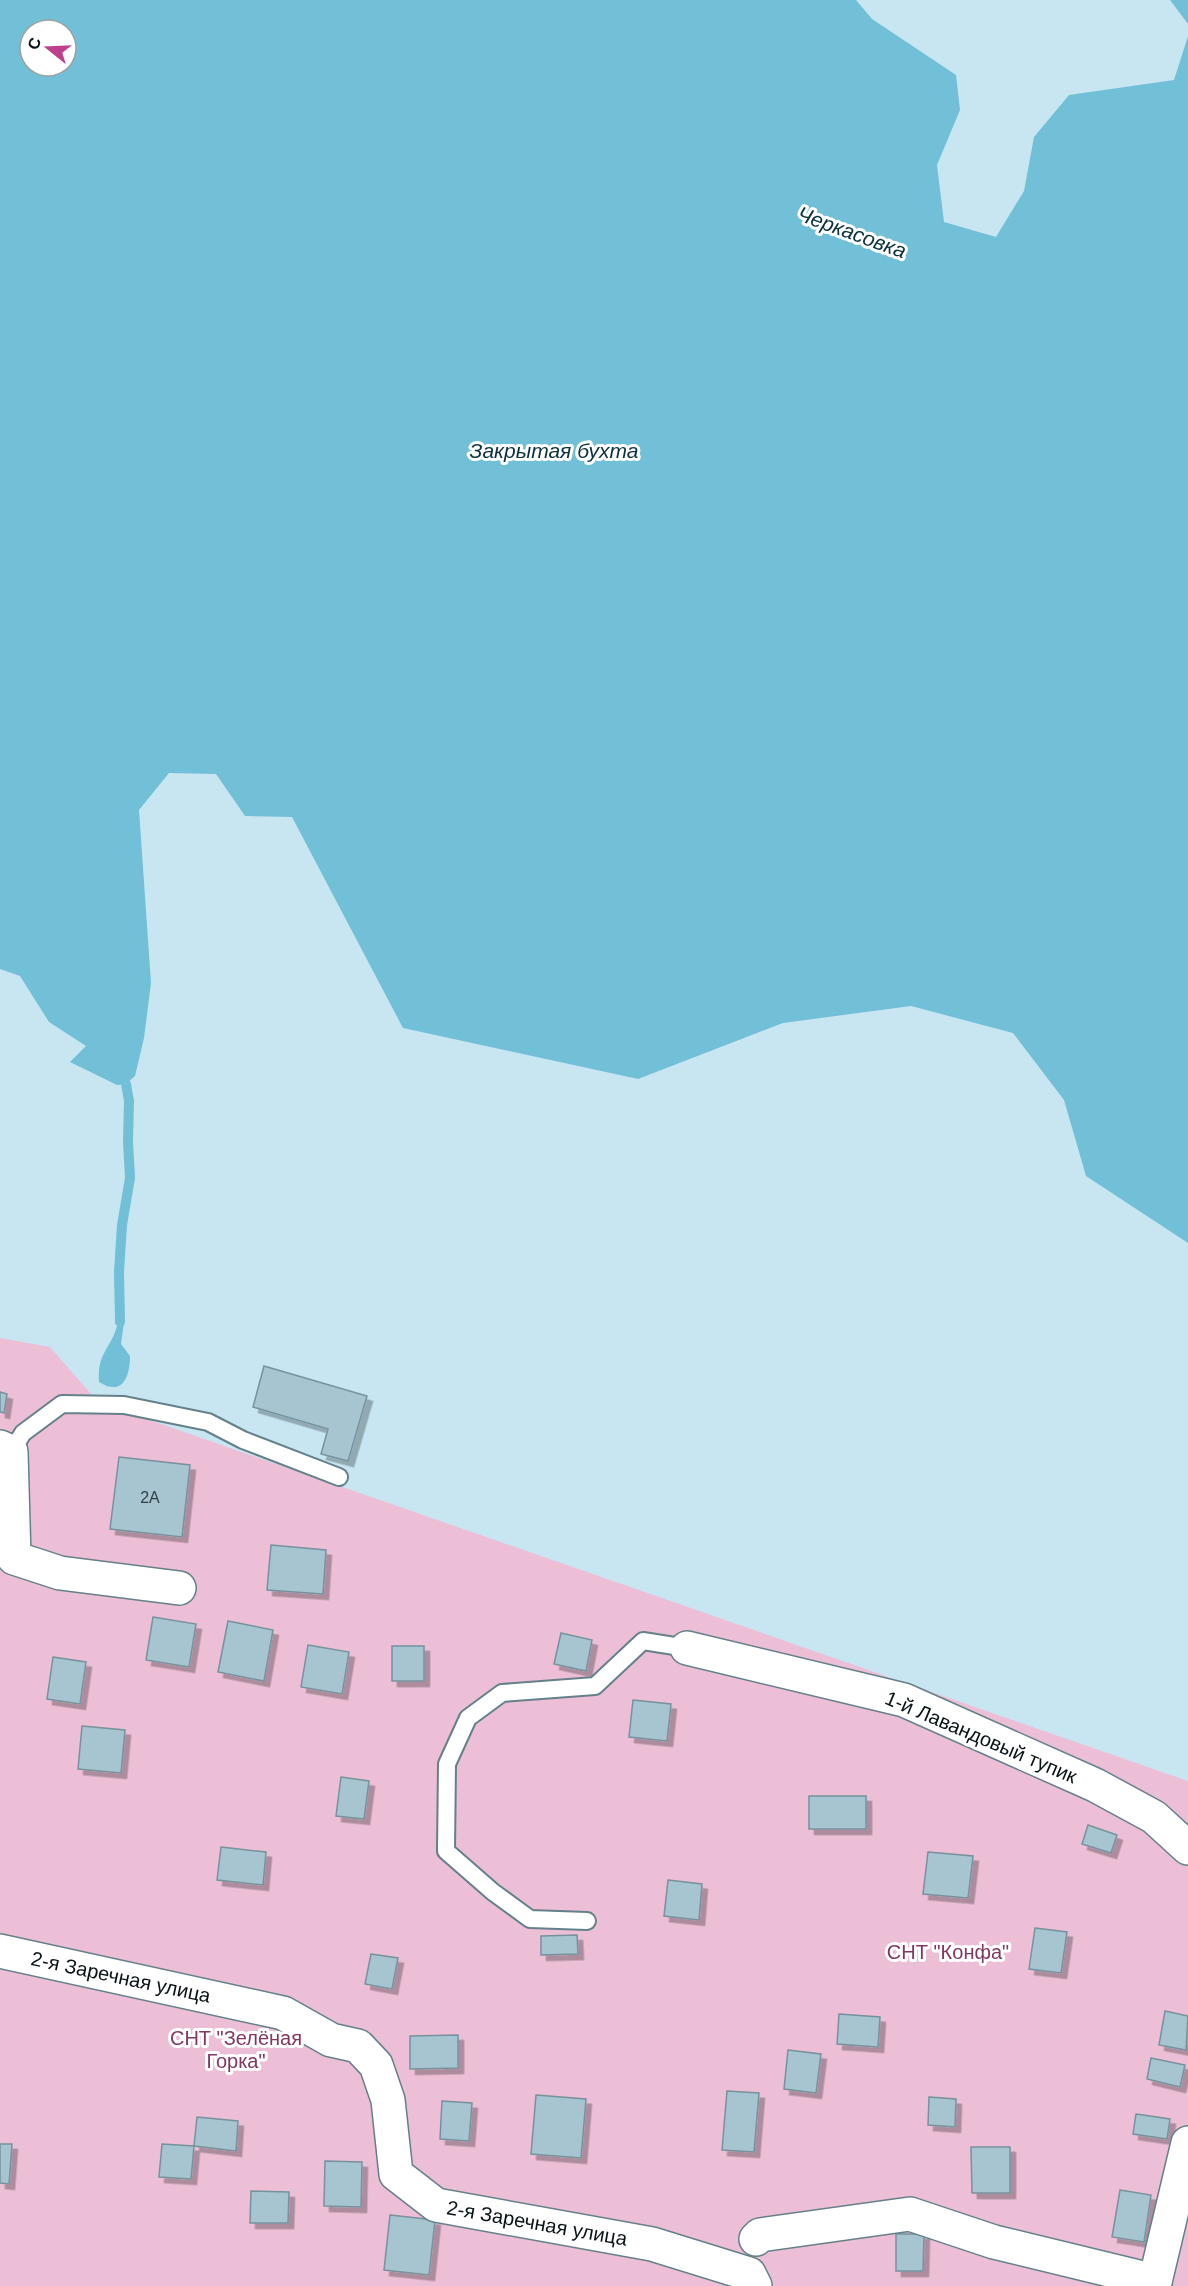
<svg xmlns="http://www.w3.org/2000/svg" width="1188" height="2286" font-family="Arial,sans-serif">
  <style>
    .green { fill: #ecbfd6 }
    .water { fill: #72bfd8; fill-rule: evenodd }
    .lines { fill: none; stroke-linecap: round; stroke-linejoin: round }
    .stream { stroke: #72bfd8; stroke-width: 10 }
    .building { fill: #a7c5d0; stroke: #76939d; stroke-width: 1.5; filter: url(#shadow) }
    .lane-casing { stroke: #64808a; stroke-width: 20 }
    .street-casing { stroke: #64808a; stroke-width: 36 }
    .lane { stroke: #fff; stroke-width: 16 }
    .street { stroke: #fff; stroke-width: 33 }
    .labels { text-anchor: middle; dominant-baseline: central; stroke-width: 6; stroke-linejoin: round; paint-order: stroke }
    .number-label { font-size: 16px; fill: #304045 }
    .street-label { font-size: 20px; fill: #091417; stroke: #fff }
    .park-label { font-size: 20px; fill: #823863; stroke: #fff }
    .water-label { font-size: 21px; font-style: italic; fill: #0c323d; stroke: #fff }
  </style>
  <defs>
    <filter id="shadow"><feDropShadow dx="5.5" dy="5.5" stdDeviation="0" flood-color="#0004"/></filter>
  </defs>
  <rect width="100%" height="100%" fill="#c7e6f1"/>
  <polygon class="green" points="0,1338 50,1347 98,1402 1188,1781 1188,2286 0,2286"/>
  <g class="water">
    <path d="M 0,0 L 856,0 L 872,19 L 956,75 L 960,110 L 937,165 L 944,222 L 996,237 L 1024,191 L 1034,137 L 1069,95 L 1174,80 L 1188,36 L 1188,1243 L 1086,1176 L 1064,1100 L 1013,1033 L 911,1006 L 783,1023 L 638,1079 L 403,1028 L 292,817 L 245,816 L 216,774 L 169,773 L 139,810 L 151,983 L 144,1038 L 135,1076 L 126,1084 L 117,1085 L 70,1062 L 86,1046 L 49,1022 L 20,976 L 0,969 ZM 30,30 L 66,30 L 66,66 L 30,66 Z"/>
    <polygon points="1170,0 1188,0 1188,24"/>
    <path d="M 118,1322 L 124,1322 L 121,1344 L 130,1356 C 130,1376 123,1397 99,1382 C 97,1351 112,1349 118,1322 Z"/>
  </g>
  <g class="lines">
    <polyline class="stream" points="120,1322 119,1272 122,1225 130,1178 128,1142 129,1101 126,1084"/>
  </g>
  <g class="building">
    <polygon points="264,1366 367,1396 348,1461 321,1454 328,1429 253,1407"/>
    <polygon points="0,1392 7,1394 4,1413 0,1412"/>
    <polygon points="119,1457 190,1465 182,1537 110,1529"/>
    <polygon points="271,1545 326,1550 323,1594 267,1590"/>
    <polygon points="153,1617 196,1624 189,1667 146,1660"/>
    <polygon points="228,1621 273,1630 264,1681 218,1672"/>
    <polygon points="561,1633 592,1640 586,1671 554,1664"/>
    <polygon points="308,1645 349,1652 342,1694 301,1687"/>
    <rect x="392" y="1646" width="32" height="35"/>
    <polygon points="53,1657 86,1662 80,1704 47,1699"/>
    <polygon points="633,1700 671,1704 667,1741 629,1737"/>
    <polygon points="82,1726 125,1730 121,1773 78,1769"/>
    <polygon points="341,1777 369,1781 364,1819 336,1816"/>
    <rect x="809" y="1796" width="57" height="33"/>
    <polygon points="1088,1825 1117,1835 1111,1853 1082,1844"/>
    <polygon points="221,1847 266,1852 263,1885 217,1880"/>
    <polygon points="928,1852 973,1856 968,1898 923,1894"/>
    <polygon points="668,1880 702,1884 699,1920 664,1916"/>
    <polygon points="1035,1928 1067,1932 1061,1973 1029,1969"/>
    <polygon points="577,1935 578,1954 541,1955 541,1936"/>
    <polygon points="371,1954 398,1958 392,1989 365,1984"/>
    <polygon points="1165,2011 1188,2016 1186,2050 1159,2045"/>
    <polygon points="839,2014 880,2017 878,2047 837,2044"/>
    <polygon points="458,2035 458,2068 410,2069 410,2036"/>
    <polygon points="788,2050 821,2054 816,2093 784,2089"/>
    <polygon points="1151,2058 1185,2065 1180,2087 1147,2079"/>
    <polygon points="727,2091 759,2093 754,2152 722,2150"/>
    <polygon points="536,2095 586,2099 581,2158 531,2154"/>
    <polygon points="929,2097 956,2099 955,2127 928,2125"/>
    <polygon points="442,2101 472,2103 469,2141 440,2139"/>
    <polygon points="1136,2114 1170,2119 1167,2139 1133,2134"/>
    <polygon points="197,2117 238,2121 236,2151 194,2146"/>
    <polygon points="0,2144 12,2144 9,2184 0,2183"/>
    <polygon points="162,2144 194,2146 191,2179 159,2177"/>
    <polygon points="971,2147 1010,2147 1010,2193 972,2193"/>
    <polygon points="325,2161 362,2162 361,2207 324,2206"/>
    <polygon points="1120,2190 1151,2195 1144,2242 1112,2237"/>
    <polygon points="251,2191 289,2192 288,2223 250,2223"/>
    <polygon points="390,2215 435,2220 429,2275 384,2270"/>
    <polygon points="896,2234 924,2234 923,2271 896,2271"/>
  </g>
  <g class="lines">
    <defs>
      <g id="lane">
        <polyline points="11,1452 23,1433 62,1404 124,1405 208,1422 243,1440 339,1477"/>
        <polyline points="587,1921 530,1919 493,1892 446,1851 447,1764 468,1718 502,1693 595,1686 643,1641 687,1648"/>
      </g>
      <g id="street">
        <polyline points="0,1447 11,1452 14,1558 60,1573 179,1588"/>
        <polyline points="687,1648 904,1700 1095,1785 1154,1817 1188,1848"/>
        <polyline points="0,1951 283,2013 331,2040 358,2046 376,2065 388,2100 396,2174 436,2205 652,2244 749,2274 755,2286"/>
        <polyline points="756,2239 760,2235 910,2214 994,2242 1155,2281"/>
        <polyline points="1154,2286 1188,2143"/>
      </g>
    </defs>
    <use href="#lane" class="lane-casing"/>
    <use href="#street" class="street-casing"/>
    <use href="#lane" class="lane"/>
    <use href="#street" class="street"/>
  </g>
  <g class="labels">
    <g class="number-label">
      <text x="150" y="1497">2А</text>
    </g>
    <g class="street-label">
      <text transform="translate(981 1737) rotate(23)">1-й Лавандовый тупик</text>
      <text transform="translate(121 1977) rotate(12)">2-я Заречная улица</text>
      <text transform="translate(537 2223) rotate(10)">2-я Заречная улица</text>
    </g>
    <g class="park-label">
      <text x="948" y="1952">СНТ "Конфа"</text>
      <text x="236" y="2038">СНТ "Зелёная<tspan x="236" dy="23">Горка"</tspan></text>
    </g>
    <g class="water-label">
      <text transform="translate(852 232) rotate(20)">Черкасовка</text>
      <text x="554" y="450">Закрытая бухта</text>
    </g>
  </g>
  <g transform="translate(48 48) rotate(288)"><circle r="28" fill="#ffffff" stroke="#9da1a2" stroke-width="1.5"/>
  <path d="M0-4.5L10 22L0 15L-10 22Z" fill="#be408d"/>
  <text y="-9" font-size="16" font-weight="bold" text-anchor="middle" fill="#091417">С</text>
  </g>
</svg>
